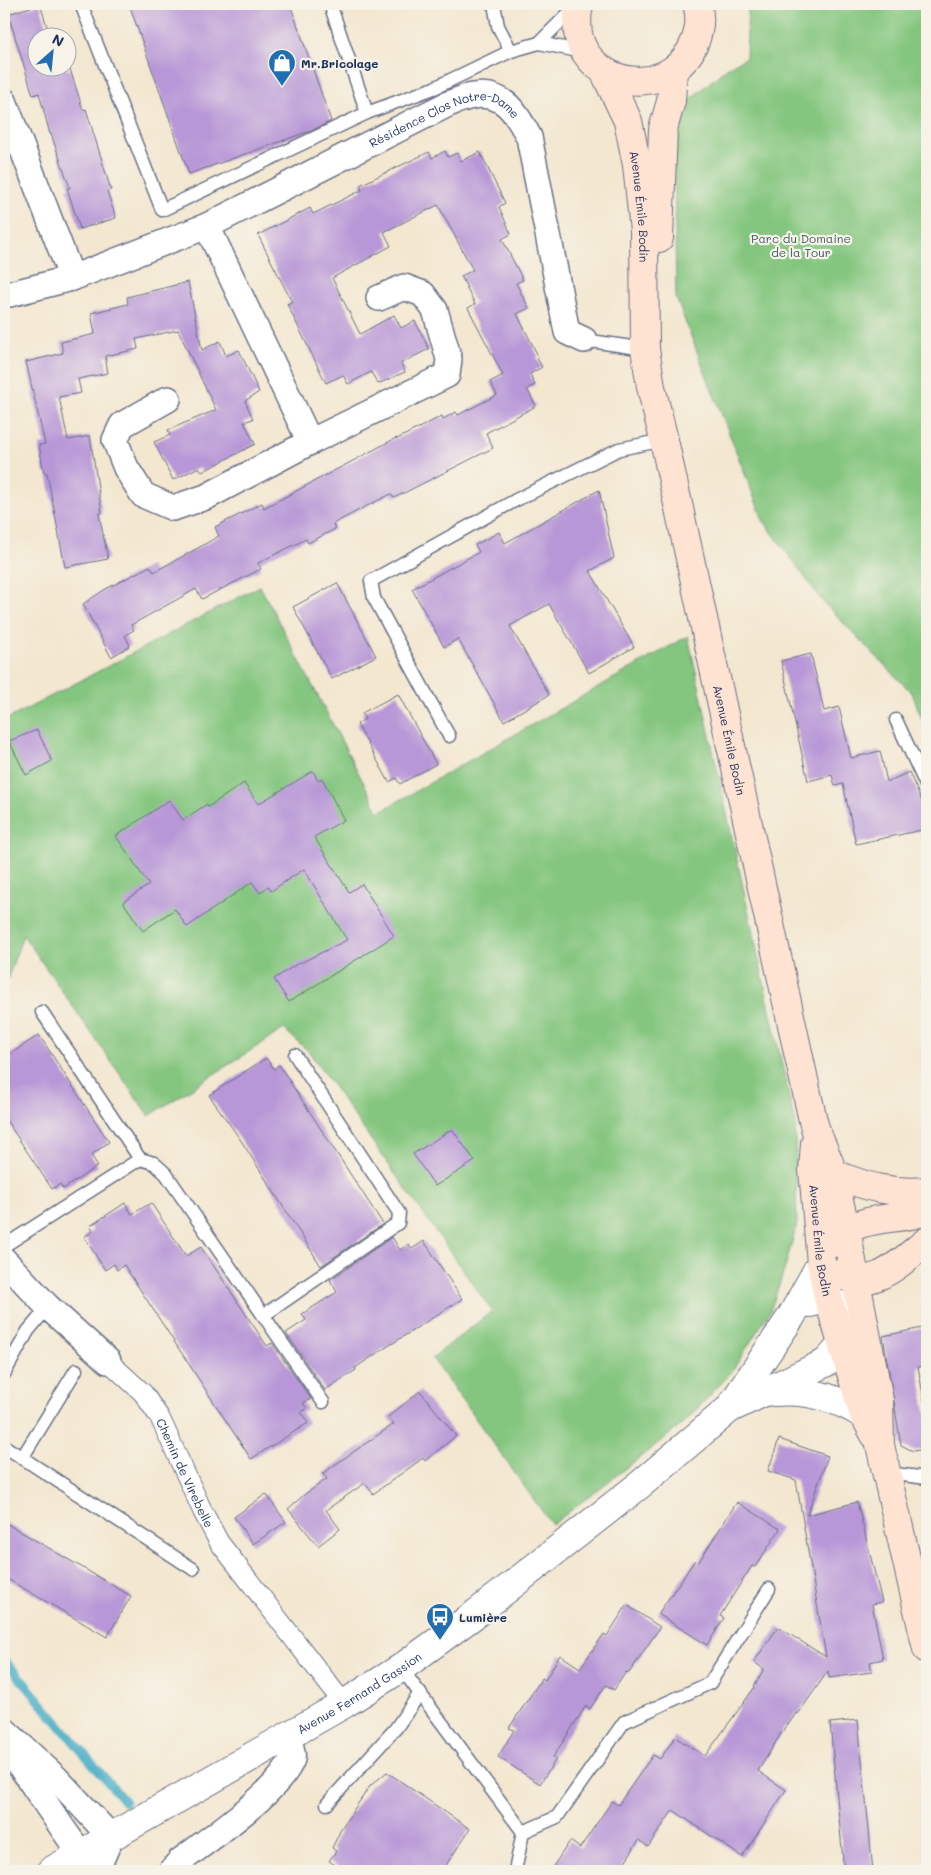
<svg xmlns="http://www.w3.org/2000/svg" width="931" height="1875" font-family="Mali,sans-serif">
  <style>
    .green { fill: #84c67f; stroke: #507a6e }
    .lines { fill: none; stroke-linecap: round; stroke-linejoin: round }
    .stream { stroke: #48afc7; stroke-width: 9 }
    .building { fill: #b797d7 }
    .service-casing { stroke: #676f86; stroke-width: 15 }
    .pedestrian-casing { stroke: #676f86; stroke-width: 21 }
    .minor-casing { stroke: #676f86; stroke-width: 28 }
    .tertiary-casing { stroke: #676f86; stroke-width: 30 }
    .secondary-casing { stroke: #676f86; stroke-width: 30 }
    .service { stroke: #fff; stroke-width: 12 }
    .pedestrian { stroke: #fff; stroke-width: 19 }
    .minor { stroke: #fff; stroke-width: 25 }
    .tertiary { stroke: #fff; stroke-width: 28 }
    .secondary { stroke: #fee3d2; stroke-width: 28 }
    .labels { text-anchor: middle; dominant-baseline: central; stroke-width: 4.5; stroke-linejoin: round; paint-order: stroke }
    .poi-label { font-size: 12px; font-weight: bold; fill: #1b2f5e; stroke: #f7f3e8; text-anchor: start }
    .street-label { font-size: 12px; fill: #1b2f5e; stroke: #f7f3e8 }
    .park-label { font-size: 12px; fill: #3a5c68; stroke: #f7f3e8 }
  </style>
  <rect width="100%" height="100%" fill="#f7f3e8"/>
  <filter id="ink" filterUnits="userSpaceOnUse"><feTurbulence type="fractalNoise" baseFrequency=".02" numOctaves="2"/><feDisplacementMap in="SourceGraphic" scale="10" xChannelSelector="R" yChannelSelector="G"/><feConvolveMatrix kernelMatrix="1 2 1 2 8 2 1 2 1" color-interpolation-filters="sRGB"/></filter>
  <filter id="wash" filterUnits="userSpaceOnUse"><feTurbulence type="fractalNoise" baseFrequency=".0096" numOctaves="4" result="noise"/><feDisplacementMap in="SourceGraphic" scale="20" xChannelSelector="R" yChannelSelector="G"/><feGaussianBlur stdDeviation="1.12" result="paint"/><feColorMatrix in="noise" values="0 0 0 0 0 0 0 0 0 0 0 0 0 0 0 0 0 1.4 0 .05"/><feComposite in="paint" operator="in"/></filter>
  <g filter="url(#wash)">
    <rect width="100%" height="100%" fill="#f3e7d0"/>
    <g class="green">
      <polygon points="748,4 927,4 927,732 912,693 823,602 763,520 676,298 674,159 682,106 728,67 746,58"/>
      <polygon points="260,586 379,812 688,636 795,1124 797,1224 784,1271 770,1311 731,1373 683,1424 552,1525 432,1358 492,1311 309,1052 284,1029 149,1116 23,935 4,989 4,721"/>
    </g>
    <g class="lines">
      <polyline class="stream" points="4,1660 14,1671 125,1802"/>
    </g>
    <g id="blocks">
      <g class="building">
        <polygon points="40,4 49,33 54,31 56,38 38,38 38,68 66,68 67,70 70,69 83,110 86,109 111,190 107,191 116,218 80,229 67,188 70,188 51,134 50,134 39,93 33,95 8,14"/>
        <polygon points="129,4 290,4 331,121 313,130 189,174"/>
        <polygon points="445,151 448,157 457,153 461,161 480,152 505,203 499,207 511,234 502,239 523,280 516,283 529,308 517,314 538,356 537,358 542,367 530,374 535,385 527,389 536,406 486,433 493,448 394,498 391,494 363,508 333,524 335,529 308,543 306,539 258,563 261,569 202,599 196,589 131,625 134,630 125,635 130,646 111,657 83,604 104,590 150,566 154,572 198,548 219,536 215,527 262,503 264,508 396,438 397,439 442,416 443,419 456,412 458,415 497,395 490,382 503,375 468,308 475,304 461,276 473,270 438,205 384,232 391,246 332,278 360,334 394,315 401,328 415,321 429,349 401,363 405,372 378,384 371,372 348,384 343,375 326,383 287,304 292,302 258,235 310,208 313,214 362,190 360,185 429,152 432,158"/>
        <polygon points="188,282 202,350 220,341 226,356 239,350 259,392 245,401 253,419 244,422 255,444 202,472 199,467 173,480 154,442 170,435 168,430 216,410 178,330 136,339 138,349 105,356 108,373 78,379 81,393 59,397 68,440 90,436 102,513 99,514 108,559 65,567 47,473 44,473 39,445 45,444 26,362 63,353 61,342 95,334 91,313 128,304 127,297"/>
        <polygon points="599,490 614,558 590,571 634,647 589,673 549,604 510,626 549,695 504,721 458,639 444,647 412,589 479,552 475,545 499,532 505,543"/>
        <polygon points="337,583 376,656 332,679 293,607"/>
        <polygon points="811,654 824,711 839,707 851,758 880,751 887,782 909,772 927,813 927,829 856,844 843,784 835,786 832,775 808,781 781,661"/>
        <polygon points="398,694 436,764 400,784 396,778 389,782 357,724 365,719 362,713"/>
        <polygon points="37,730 52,761 26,775 9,741"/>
        <polygon points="313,771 318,781 322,778 344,820 314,837 349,892 362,884 394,936 289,1002 274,979 300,962 300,963 347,940 304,869 271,891 268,886 260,893 252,882 187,927 175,909 143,931 123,902 149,885 116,836 169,800 183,820 207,804 208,807 244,783 258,804"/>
        <polygon points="39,1035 109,1142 91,1155 98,1166 63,1189 60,1184 52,1189 4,1117 4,1058"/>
        <polygon points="266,1058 274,1069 279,1065 383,1224 321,1266 240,1139 209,1095"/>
        <polygon points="452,1129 475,1161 435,1186 413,1154"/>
        <polygon points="125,1203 132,1214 151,1203 186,1256 201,1247 267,1346 272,1343 311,1399 303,1403 307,1409 301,1412 308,1423 251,1459 124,1265 117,1270 114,1264 105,1270 84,1237 93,1231 90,1226"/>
        <polygon points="392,1237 400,1250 409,1244 412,1249 424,1241 462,1299 382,1350 355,1368 356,1370 325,1390 286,1333 306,1320 302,1314 337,1292 330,1280"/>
        <polygon points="927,1327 927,1365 918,1367 927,1417 927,1449 913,1451 901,1445 883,1336"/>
        <polygon points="420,1391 456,1436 425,1461 423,1458 373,1494 365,1483 326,1510 340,1529 318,1546 288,1509 305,1494 327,1479 323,1474 333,1466 394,1424 388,1417"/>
        <polygon points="779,1439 828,1456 807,1515 857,1502 882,1602 872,1604 883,1659 870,1662 872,1672 829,1678 828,1671 798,1714 796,1713 788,1725 787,1724 758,1771 786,1790 742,1857 673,1810 648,1847 639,1840 619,1871 550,1871 570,1841 580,1848 612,1801 618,1805 653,1755 660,1759 675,1737 705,1756 755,1687 754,1686 764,1669 754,1662 778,1627 826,1657 796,1480 768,1471"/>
        <polygon points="266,1494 286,1522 253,1544 234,1517"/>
        <polygon points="737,1502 780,1529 755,1567 752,1566 737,1589 720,1616 724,1618 707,1645 658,1614 695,1560 698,1563"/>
        <polygon points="4,1522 131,1596 107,1637 4,1577"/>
        <polygon points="627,1605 660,1627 629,1673 626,1672 614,1690 606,1685 590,1709 586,1706 553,1757 556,1759 540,1784 498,1757 514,1730 509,1728 542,1678 545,1680 560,1655 580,1668 604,1634 607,1636"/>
        <polygon points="858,1720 873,1871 844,1871 830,1723"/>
        <polygon points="387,1772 470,1829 442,1871 344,1871 329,1861 336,1851 332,1848 342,1827 370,1786"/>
      </g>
    </g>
  </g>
  <g filter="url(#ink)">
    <use href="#blocks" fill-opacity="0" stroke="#676f86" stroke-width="1"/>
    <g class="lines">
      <defs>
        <g id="service">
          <polyline points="81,4 162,210 367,113 434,88 511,51 539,43 574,8"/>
          <polyline points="330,4 367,113"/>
          <polyline points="494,4 498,26 511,51"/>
          <polyline points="539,43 583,52"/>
          <polyline points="584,340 645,349"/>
          <polyline points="896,720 927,787"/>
          <polyline points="449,736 374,598 371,581 516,500 619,449 664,440"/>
          <polyline points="42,1012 140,1159"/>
          <polyline points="4,1246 140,1159 154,1163 166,1174 323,1402"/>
          <polyline points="264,1315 398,1223 399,1213 295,1055"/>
          <polyline points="4,1374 28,1331 48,1307"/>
          <polyline points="4,1446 193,1569"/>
          <polyline points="22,1458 76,1370"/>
          <polyline points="887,1473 927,1478"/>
          <polyline points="401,1668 523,1832 515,1871"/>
          <polyline points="327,1804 396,1728 420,1693"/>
          <polyline points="523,1832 557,1817 624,1722 710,1683 769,1589"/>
        </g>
        <g id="pedestrian">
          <path id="s1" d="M 108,1361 L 143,1393 L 160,1418 L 203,1512 L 219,1542 L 344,1704"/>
        </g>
        <g id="minor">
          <polyline points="4,101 72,278"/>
          <polyline points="207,226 310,442"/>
          <path id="s2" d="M 10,294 L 72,278 L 207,226 L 448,104 C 456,101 465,97 474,96 C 504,91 517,114 529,137 L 567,332 L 584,340"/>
          <polyline points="168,399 122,425 115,440 126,468 143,495 173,508 206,497 310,442 447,375 449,359 435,310 423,294 404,287 379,298"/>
          <polyline points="4,1260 48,1307 108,1361"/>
          <polyline points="4,1730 56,1778 111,1837 96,1871"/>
          <path d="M 7,1747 C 32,1782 55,1819 81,1854"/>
          <path d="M 171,1871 L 180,1861 C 208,1840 281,1790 292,1759 C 294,1753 289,1743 288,1736"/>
        </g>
        <g id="tertiary">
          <path d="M 774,1392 C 807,1389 836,1397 864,1415"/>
          <path d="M 729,1409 L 827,1362 L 852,1333 L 862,1315 C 845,1308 828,1297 810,1303"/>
          <path id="s3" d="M 51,1871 L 344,1704 L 401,1668 L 474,1615 L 642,1483 L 729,1409 L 791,1317 L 821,1263"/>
        </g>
        <g id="secondary">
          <path d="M 579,4 C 576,20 576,38 585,52 C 612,93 674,90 694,44 C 699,32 701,17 697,4"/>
          <path id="s4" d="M 604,71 L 628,121 L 637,165 L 644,231 L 645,349 L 651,387 L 664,440 L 813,1121 L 816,1131 L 831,1167 L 846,1230 L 879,1400 L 880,1445 L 927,1649"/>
          <polyline points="659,238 663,129 671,101 673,71"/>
          <path id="s5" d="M 815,1143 L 813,1170 L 821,1263 L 829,1301 L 864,1415 L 875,1435"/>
          <path d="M 832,1173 C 866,1187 891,1194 927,1191"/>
          <path d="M 834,1243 C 856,1213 895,1222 927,1211"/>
          <path d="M 839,1274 C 875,1292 900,1262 927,1241"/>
        </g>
      </defs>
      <use href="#service" class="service-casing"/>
      <use href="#pedestrian" class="pedestrian-casing"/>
      <use href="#minor" class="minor-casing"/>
      <use href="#tertiary" class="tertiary-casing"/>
      <use href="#secondary" class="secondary-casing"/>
      <use href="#service" class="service"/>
      <use href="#pedestrian" class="pedestrian"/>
      <use href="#minor" class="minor"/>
      <use href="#tertiary" class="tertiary"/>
      <use href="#secondary" class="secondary"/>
    </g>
  </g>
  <defs>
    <symbol id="shop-pin" viewBox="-11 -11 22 30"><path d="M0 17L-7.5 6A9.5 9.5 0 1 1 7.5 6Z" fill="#1f6fb2" stroke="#f7f3e8"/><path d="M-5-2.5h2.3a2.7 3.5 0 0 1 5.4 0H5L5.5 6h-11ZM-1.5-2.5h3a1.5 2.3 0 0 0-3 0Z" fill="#fff"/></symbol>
    <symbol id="bus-pin" viewBox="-11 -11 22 30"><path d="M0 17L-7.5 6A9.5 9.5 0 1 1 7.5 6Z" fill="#1f6fb2" stroke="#f7f3e8"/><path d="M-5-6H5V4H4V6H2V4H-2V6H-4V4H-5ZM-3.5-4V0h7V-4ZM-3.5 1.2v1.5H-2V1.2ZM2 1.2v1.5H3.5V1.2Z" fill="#fff"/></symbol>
  </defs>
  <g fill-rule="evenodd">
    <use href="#shop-pin" x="266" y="47" width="32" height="43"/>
    <use href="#bus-pin" x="424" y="1601" width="32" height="43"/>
  </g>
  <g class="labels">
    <g class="poi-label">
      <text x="301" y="63">Mr.Bricolage</text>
      <text x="459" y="1617">Lumière</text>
    </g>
    <g class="street-label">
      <text stroke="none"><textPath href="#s2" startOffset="474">Résidence Clos Notre-Dame</textPath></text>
      <text stroke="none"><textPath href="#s4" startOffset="142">Avenue Émile Bodin</textPath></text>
      <text stroke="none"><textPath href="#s4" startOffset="685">Avenue Émile Bodin</textPath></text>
      <text stroke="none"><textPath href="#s5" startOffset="98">Avenue Émile Bodin</textPath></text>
      <text stroke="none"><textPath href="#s1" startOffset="138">Chemin de Virebelle</textPath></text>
      <text stroke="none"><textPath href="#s3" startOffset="356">Avenue Fernand Gassion</textPath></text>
    </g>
    <g class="park-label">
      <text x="801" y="238">Parc du Domaine<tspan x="801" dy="14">de la Tour</tspan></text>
    </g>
  </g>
  <rect width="931" height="1875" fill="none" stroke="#f7f3e8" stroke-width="20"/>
  <g transform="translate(52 52) rotate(27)"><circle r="24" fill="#f7f3e8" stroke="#9fa5b1"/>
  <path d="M0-4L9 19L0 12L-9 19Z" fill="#1f6fb2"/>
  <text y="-8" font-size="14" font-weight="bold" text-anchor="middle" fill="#1b2f5e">N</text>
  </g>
</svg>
